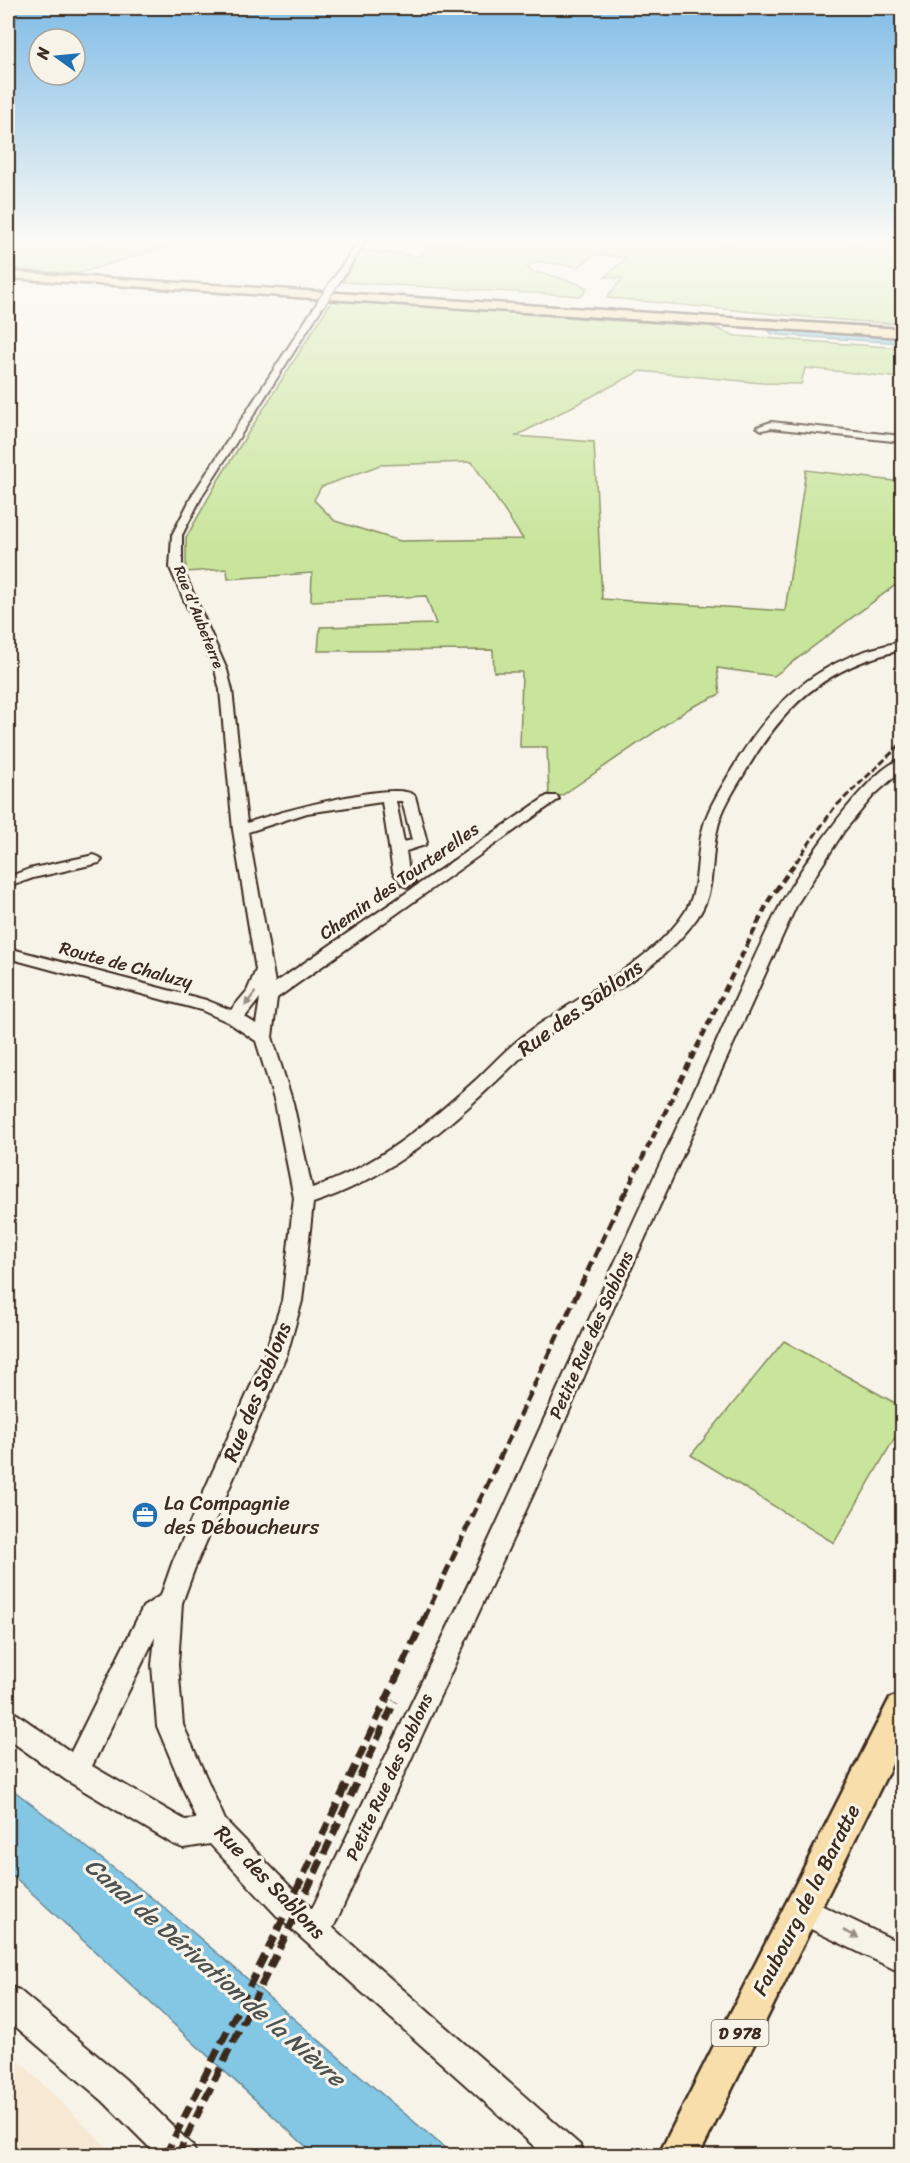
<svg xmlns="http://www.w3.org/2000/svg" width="910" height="2163" font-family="Sriracha,sans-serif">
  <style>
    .built { fill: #f7e8d4 }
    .green { fill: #c9e59c; stroke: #82885d; stroke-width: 1.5; fill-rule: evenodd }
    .water { fill: #84c7e5; stroke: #678895; stroke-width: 1.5 }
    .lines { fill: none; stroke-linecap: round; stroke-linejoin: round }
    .minor-casing { stroke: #3b2a1e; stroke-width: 4 }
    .major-casing { stroke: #3b2a1e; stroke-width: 5 }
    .highway-casing { stroke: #3b2a1e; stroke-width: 5 }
    .minor { fill: #f7f3e8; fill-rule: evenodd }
    .major { fill: #f8deab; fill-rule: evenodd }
    .highway { fill: #f8deab; fill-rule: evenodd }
    .rail-far3 { stroke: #3b2a1e; stroke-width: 3; stroke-dasharray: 7 3; stroke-linecap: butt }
    .rail-far2 { stroke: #3b2a1e; stroke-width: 4.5; stroke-dasharray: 8 4.5; stroke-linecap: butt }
    .rail-far1 { stroke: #3b2a1e; stroke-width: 5; stroke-dasharray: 11 5; stroke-linecap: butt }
    .rail { stroke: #3b2a1e; stroke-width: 7; stroke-dasharray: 14 7; stroke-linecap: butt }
    .minor-bridge-casing { stroke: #3b2a1e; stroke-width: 10; stroke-linecap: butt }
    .minor-bridge { stroke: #f7f3e8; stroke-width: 8 }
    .oneway { fill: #998e83 }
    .labels { text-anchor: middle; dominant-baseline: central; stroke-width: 6; stroke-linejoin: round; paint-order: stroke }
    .far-street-label { font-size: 15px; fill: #3b2a1e; stroke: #f7f3e8 }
    .shield { fill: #f7f3e8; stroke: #73665b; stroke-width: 1.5 }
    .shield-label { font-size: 16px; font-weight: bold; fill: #3b2a1e }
    .street-label { font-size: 18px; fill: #3b2a1e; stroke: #f7f3e8 }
    .near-street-label { font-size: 21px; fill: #3b2a1e; stroke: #f7f3e8 }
    .near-poi-label { font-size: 21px; fill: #3b2a1e; stroke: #f7f3e8; text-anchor: start }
    .near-water-label { font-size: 24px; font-style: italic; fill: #4d5150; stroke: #f7f3e8 }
  </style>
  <rect width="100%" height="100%" fill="#f7f3e8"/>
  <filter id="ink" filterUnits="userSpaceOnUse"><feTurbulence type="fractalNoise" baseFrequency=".0167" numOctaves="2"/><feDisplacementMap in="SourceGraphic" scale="12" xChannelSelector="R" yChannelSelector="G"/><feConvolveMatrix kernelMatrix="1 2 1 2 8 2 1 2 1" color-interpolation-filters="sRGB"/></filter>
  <g filter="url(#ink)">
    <polygon class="built" points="8,2050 115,2155 8,2155"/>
    <g class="green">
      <polygon points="8,242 182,242 76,274 8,269"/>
      <path d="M 392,242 L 902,242 L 902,324 C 803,319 705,306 606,298 L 623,278 L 605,277 L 626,258 L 596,254 L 578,267 L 536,261 L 527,268 C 535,275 541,272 550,275 C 562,279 576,282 587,288 L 582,296 L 343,282 L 361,250 L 419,256 L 431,247 Z"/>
      <path d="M 333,299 L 602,320 L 710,326 L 736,336 L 902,348 L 902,378 L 805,368 L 801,384 L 762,383 L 640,371 L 516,436 L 594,442 L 602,599 L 785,611 L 806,470 L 902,482 L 902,580 L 774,676 L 717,668 L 720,694 L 690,708 L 561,796 L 549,795 L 547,747 L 520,747 L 522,672 L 494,672 L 493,650 L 318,651 L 320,627 L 436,624 L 426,596 L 311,601 L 312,573 L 228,579 L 227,569 L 186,572 L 186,538 L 219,479 ZM 472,462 L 523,539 L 400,541 L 335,521 L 314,500 L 321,487 L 380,465 Z"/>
      <polygon points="784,1341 902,1407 902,1425 834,1543 691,1455"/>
    </g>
    <g class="water">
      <polygon points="782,329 902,337 902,343 780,335 772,334 768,330"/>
      <polygon points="8,1786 161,1905 453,2155 315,2155 8,1871"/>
    </g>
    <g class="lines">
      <defs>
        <g id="minor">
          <polygon points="358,242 365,242 338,284 332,284 331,282"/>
          <path d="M 321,301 L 325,303 L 203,494 L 182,535 L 182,568 L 227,670 L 232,690 L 247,823 C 272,814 399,778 415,796 L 427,842 L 425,845 L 406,851 L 409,872 L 415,882 L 407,887 L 402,885 L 393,872 L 382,802 L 307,813 L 248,832 L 275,983 L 547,796 L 557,796 L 559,799 L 277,998 L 272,1037 L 293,1103 L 312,1188 C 376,1167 428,1123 477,1079 C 494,1063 509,1046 527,1033 C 575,998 653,962 685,912 C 701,887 695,855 703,828 C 708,807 721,789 731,771 C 772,701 820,656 902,642 L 902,650 C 824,667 783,706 744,774 C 733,792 721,810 717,831 C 710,860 716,892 697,918 C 658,973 593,1002 540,1041 C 522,1055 507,1072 490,1087 C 437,1137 383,1180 313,1203 L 302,1301 L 287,1354 L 194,1570 L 182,1603 L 178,1665 L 183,1725 L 225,1820 L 312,1909 C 382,1762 456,1615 523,1466 C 581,1337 639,1208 699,1080 C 727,1021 751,959 782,902 C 801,868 867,769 902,759 L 902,770 L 873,796 L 844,831 L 797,904 L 619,1295 L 537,1486 L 333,1928 L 580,2145 L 585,2156 L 545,2156 L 278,1917 L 210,1844 L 183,1848 L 173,1844 L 66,1780 L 8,1739 L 8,1710 L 17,1714 L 71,1752 L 143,1607 L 161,1595 L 173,1561 L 265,1354 L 282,1301 L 294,1198 L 275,1103 L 256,1041 L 228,1022 L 201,1010 L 8,958 L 8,948 L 206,1000 L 231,1010 L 247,991 L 256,970 L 233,830 L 220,690 L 215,670 L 170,568 L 172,535 L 193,494 L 317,303 ZM 396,801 L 402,801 L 412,840 L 404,842 ZM 260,998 L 256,1024 L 245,1017 ZM 155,1637 L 152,1665 L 157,1726 L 196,1819 L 185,1820 L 92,1766 Z"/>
          <polygon points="771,422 902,436 902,442 771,428 762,430 757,427"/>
          <polygon points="94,855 99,857 102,860 99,863 33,878 8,887 8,877 29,869"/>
          <polygon points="800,1895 902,1944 902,1973 790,1919 786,1909 790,1899"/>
          <polygon points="8,1986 19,1990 125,2079 192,2145 197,2156 158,2156 103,2101 8,2020"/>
        </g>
        <polygon id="major" points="902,1694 902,1744 699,2156 658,2156 890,1698"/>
        <polygon id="highway" points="8,272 902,329 902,337 8,278"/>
      </defs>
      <use href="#minor" class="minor-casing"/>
      <use href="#major" class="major-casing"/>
      <use href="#highway" class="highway-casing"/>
      <use href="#minor" class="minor"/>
      <use href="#major" class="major"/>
      <use href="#highway" class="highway"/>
      <polyline class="rail-far3" points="796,862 834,808 902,743"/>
      <polyline class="rail-far2" points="625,1194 769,900 797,860"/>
      <polyline class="rail-far1" points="424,1619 625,1192"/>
      <g class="rail">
        <polyline points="165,2156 282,1921 425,1617"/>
        <polyline points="177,2156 290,1927 395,1701"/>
      </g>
      <defs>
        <polyline id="minor-bridge" points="321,303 335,282"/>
      </defs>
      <use href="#minor-bridge" class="minor-bridge-casing"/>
      <use href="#minor-bridge" class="minor-bridge"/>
    </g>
    <defs><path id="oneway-solid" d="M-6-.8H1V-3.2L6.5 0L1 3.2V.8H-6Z" transform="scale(1.5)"/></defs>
    <g class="oneway">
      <use href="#oneway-solid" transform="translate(250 999) rotate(127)"/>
      <use href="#oneway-solid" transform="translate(851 1934) rotate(26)"/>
    </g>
  </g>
  <linearGradient id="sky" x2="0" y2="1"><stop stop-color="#80bce7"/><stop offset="0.44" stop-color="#fbfaf5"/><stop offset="1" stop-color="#fbfaf5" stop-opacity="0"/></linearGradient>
  <rect width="910" height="545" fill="url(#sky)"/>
  <defs>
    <symbol id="office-disc" viewBox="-11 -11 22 22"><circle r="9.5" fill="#1f6fb2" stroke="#f7f3e8"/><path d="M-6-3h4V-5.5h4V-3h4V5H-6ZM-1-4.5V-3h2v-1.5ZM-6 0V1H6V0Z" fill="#fff"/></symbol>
  </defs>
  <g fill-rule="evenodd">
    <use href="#office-disc" x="130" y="1500" width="30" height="30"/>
  </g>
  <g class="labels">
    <g class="far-street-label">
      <text transform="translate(199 617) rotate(68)">Rue d'Aubeterre</text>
    </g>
    <rect class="shield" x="711.5" y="2020" width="57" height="26" rx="4.5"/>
    <g class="shield-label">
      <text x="740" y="2033">D 978</text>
    </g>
    <g class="street-label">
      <text transform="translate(399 881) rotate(-35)">Chemin des Tourterelles</text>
      <text transform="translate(126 965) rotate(15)">Route de Chaluzy</text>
      <text transform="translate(591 1335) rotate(-66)">Petite Rue des Sablons</text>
      <text transform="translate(389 1777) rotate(-65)">Petite Rue des Sablons</text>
    </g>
    <g class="near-street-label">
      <text transform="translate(580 1008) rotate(-36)">Rue des Sablons</text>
      <text transform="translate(257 1392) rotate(-68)">Rue des Sablons</text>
      <text transform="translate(270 1882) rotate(46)">Rue des Sablons</text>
      <text transform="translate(806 1900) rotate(-63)">Faubourg de la Baratte</text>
    </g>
    <g class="near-poi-label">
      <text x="164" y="1503">La Compagnie<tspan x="164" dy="24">des Déboucheurs</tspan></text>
    </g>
    <g class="near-water-label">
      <text transform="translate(215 1972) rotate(41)">Canal de Dérivation de la Nièvre</text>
    </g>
  </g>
  <rect width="910" height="2163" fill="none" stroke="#f7f3e8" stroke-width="30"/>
  <rect x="15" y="15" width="880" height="2133" fill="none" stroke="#3b2a1e" stroke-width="2" filter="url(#ink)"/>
  <g transform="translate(57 57) rotate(285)"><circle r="28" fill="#f7f3e8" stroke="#aca397" stroke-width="1.5"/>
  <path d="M0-4.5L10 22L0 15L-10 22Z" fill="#1f6fb2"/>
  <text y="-9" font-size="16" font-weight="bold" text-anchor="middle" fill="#3b2a1e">N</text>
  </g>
</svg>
